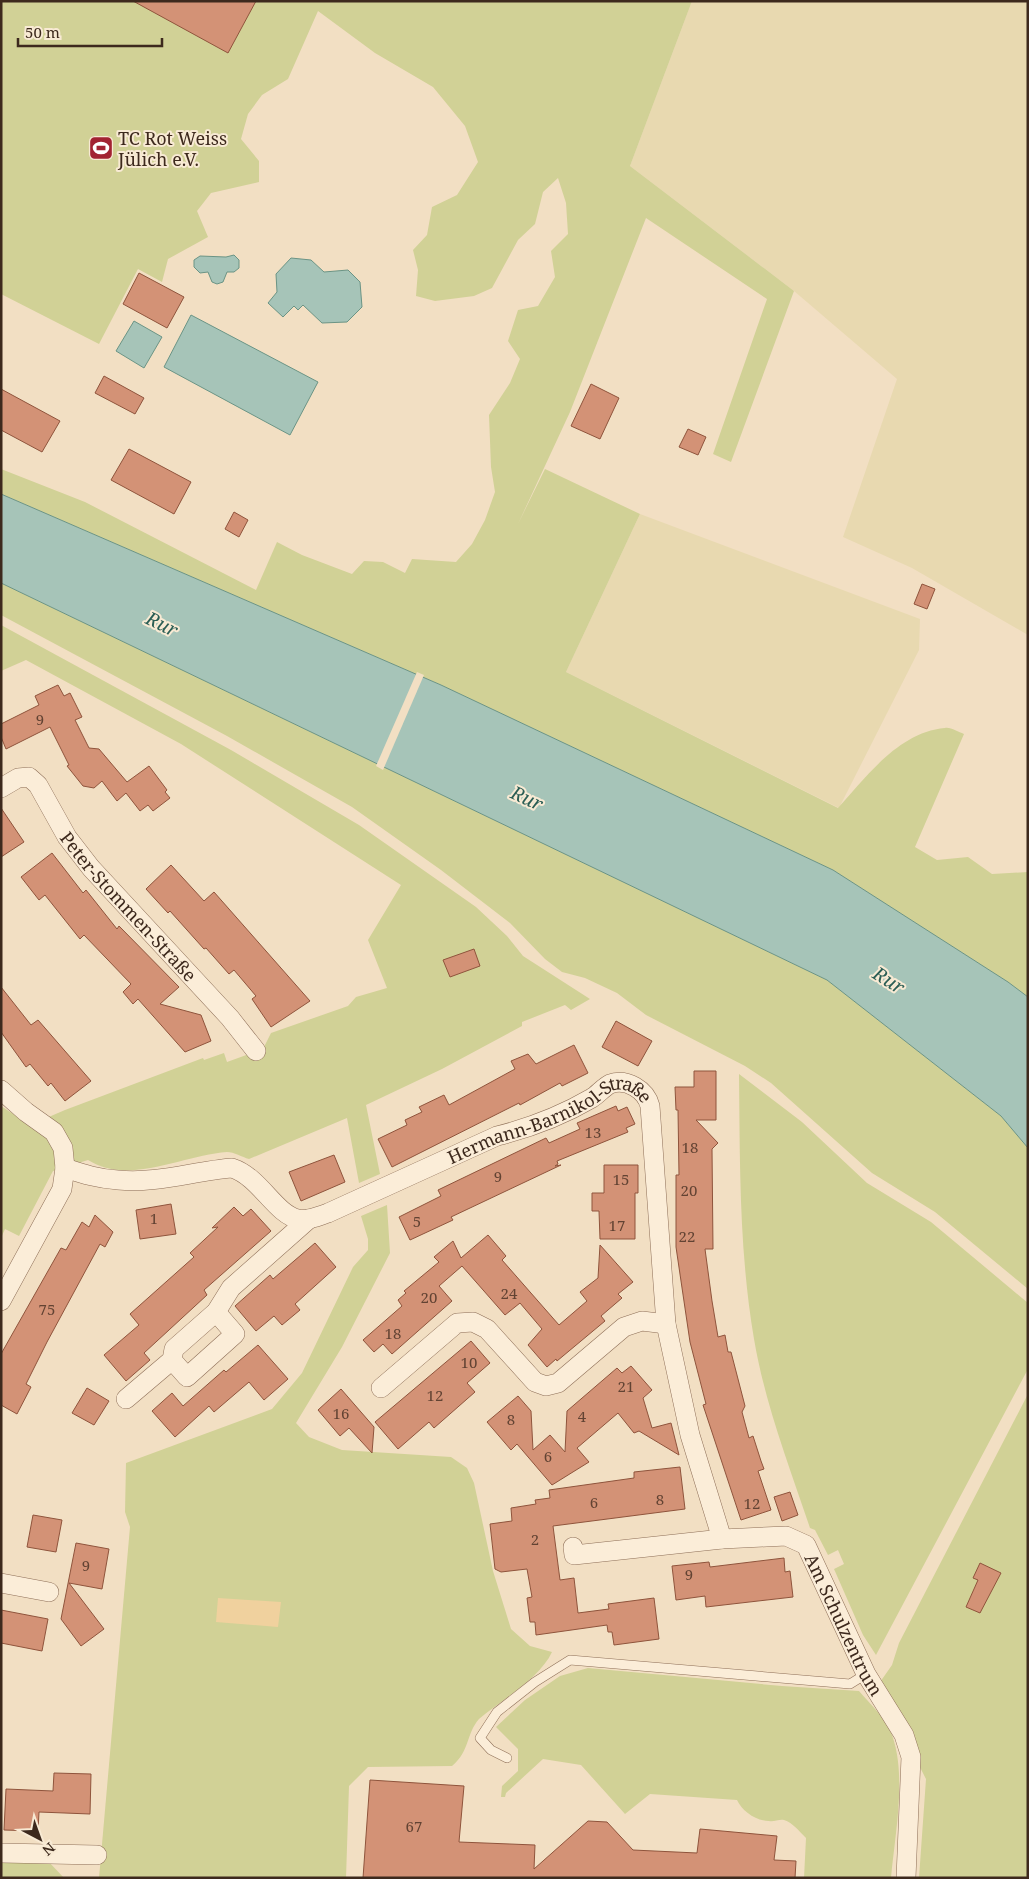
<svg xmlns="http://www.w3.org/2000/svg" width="1029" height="1879" font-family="'Noto Serif',serif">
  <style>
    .farmland { fill: #e8d9b0 }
    .green { fill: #d1d196 }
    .sand { fill: #f0d19e }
    .water { fill: #a6c4b8; stroke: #6b9485 }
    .pier { fill: #f2dfc3 }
    .building { fill: #d39276; stroke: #8f543c }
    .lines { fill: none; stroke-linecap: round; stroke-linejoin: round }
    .lane-casing { stroke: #8e6f58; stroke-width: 10 }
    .street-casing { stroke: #8e6f58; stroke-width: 20 }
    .lane { stroke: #fbedd8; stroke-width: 9 }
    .street { stroke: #fbedd8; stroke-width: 19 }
    .labels { text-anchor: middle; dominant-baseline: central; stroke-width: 4; stroke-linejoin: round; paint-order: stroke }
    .number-label { font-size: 15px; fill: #624333 }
    .poi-label { font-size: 18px; fill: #3d291d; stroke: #f8ead4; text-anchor: start }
    .street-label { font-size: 18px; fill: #3d291d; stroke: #f8ead4 }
    .water-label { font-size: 19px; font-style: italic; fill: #2b5e55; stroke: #f8ead4 }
  </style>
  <rect width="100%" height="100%" fill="#f2dfc3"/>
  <g class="farmland">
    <polygon points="692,1 1028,1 1028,635 912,568 843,537 897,379 794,291 630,166"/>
    <polygon points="640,514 920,619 919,650 839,808 566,672"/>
  </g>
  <g class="green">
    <path d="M 1,1 L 692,1 L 630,166 L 794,291 L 731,462 L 713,454 L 767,299 L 646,218 L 570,412 L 518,524 L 545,469 L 640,514 L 566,672 L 838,808 C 867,776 899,732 945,728 C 951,727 958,732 964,734 L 915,847 L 937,860 L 968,857 L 992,874 L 1028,872 L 1028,997 L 1008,982 L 833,870 L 441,685 L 1,494 L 1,469 L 85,502 L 256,590 L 277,542 L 302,555 L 352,574 L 364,561 L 383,562 L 405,573 L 412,559 L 456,562 L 472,544 L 485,520 L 495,492 L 491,467 L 489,415 L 510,383 L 520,359 L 508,341 L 518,310 L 538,306 L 555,277 L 551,251 L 568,234 L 566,203 L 558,178 L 543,192 L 535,224 L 518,240 L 492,288 L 474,296 L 435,301 L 416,296 L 418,270 L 413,250 L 427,235 L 432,207 L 457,195 L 478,162 L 465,126 L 433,87 L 375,53 L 318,11 L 288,79 L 262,95 L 248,114 L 241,139 L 259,161 L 259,182 L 211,193 L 197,211 L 208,237 L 168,259 L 162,282 L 138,269 L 99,344 L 1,294 Z"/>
    <polygon points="1,583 827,980 1001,1116 1028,1148 1028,1289 935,1212 872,1173 771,1083 745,1066 646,1015 617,993 585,978 562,972 545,959 510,923 441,870 352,807 227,736 1,615"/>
    <path d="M 1,625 L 231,750 L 359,825 L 476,907 L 507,936 L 523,956 L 590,999 L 571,1010 L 565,1005 L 522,1022 L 522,1026 L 442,1069 L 366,1105 L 380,1174 L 359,1183 L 347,1118 L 249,1159 C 242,1157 234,1152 227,1152 C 183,1155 129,1186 88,1160 L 53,1171 L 19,1236 L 5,1229 L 1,1238 L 1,1106 L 30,1125 L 65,1110 L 203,1058 L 204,1060 L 224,1053 L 227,1062 L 263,1049 L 271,1033 L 348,1006 L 356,997 L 387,988 L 368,940 L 401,885 L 181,744 L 26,660 L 1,671 Z"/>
    <path d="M 739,1074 L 802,1122 L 867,1183 L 931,1222 L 1028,1303 L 1028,1369 L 876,1655 L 863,1635 L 834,1569 L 844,1564 L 838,1550 L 828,1555 L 815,1530 L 810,1528 C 789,1465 765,1404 754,1339 C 739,1251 740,1163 739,1074 Z"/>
    <path d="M 387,1205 L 390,1253 L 342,1347 L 296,1423 L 309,1437 L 342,1450 L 451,1457 L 467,1468 L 474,1483 L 493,1571 L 511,1629 L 530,1646 L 552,1652 C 540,1678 502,1700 479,1719 C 466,1734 470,1751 452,1766 L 368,1767 L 349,1786 L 346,1878 L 99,1878 L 130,1527 L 125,1512 L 126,1463 L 272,1409 L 302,1373 L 353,1267 L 368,1250 L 368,1239 L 361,1216 Z"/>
    <polygon points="1028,1394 1028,1878 919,1878 926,1779 878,1685 892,1665 899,1643"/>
    <path d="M 588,1668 L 782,1686 L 859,1691 C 869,1703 883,1715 890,1730 C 908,1771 895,1833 891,1878 L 804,1878 L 806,1838 C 799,1831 793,1823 784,1820 C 779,1819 774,1822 769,1821 C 756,1821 742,1811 737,1800 L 650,1794 L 625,1814 L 581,1765 L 543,1759 L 506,1793 L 505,1797 L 501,1797 L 502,1786 L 518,1771 L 518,1749 L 496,1727 L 525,1700 L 560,1676 Z"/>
    <polygon points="1,1861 48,1861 64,1878 1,1878"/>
  </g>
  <polygon class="sand" points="218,1598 281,1602 278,1627 216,1622"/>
  <g class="water">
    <polygon points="234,255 239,260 239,268 234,272 227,272 223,282 217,284 212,282 208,272 200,273 194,267 194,260 200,256 226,257"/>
    <polygon points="291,258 311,260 324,272 348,270 360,282 362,307 347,322 322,323 303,305 298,310 294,306 283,317 268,303 277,292 276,274"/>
    <polygon points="191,315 318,382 290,435 164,367"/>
    <polygon points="134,321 162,337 144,368 116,351"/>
    <polygon points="1,494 441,685 833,870 1008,982 1028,997 1028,1148 1001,1116 827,980 1,583"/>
  </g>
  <polygon class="pier" points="417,672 424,675 383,770 376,766"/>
  <g class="building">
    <polygon points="133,1 256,1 228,53"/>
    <polygon points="139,273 184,297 167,328 123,304"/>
    <polygon points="104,376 144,398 135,414 95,393"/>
    <polygon points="591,384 619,398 600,439 571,426"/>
    <polygon points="1,389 60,421 42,452 1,430"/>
    <polygon points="688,429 706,437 698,455 679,447"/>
    <polygon points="129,449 191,482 174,514 111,480"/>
    <polygon points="234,512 248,520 239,537 225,529"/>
    <polygon points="922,584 935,589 927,609 914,604"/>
    <polygon points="58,685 64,696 70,693 82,717 75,720 89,748 99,749 127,782 149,766 167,790 165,792 170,798 153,811 148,805 140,811 126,793 117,801 102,781 94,788 83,786 67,766 69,765 50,727 6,749 1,737 1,724 39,705 35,696"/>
    <polygon points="1,808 24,842 1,857"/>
    <polygon points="52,853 83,893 86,890 117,929 119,926 179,987 160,1004 201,1015 211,1041 185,1052 138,999 133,1004 123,992 131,984 84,935 80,939 45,895 39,900 21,877"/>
    <polygon points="171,865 204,901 214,892 310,1001 271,1027 252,999 256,996 234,970 229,974 206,948 204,949 170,911 168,913 146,889"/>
    <polygon points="474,949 480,966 450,977 443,960"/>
    <polygon points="1,987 31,1025 38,1020 91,1081 65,1101 51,1083 48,1086 30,1064 26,1067 1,1032"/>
    <polygon points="616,1021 652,1041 638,1066 602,1047"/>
    <polygon points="574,1045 588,1073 562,1086 560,1083 520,1105 519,1103 392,1167 378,1139 407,1125 405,1120 422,1112 419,1107 444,1095 449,1105 515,1069 511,1061 528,1054 536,1064"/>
    <polygon points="694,1071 716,1071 716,1120 696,1120 718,1143 712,1149 713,1249 705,1249 712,1301 718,1337 725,1335 728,1352 731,1352 745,1406 742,1412 749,1438 753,1436 761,1461 764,1469 758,1471 771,1510 741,1520 703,1405 706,1404 690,1342 676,1247 676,1175 679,1175 678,1110 676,1110 675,1087 694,1087"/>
    <polygon points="616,1106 618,1111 627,1107 635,1124 626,1128 628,1132 557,1161 558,1164 555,1166 561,1165 451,1217 453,1220 410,1240 399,1217 441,1196 438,1190 546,1138 549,1143 580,1129 577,1123"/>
    <polygon points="334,1155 345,1182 301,1201 289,1172"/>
    <polygon points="604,1165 638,1165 638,1193 635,1193 635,1239 600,1239 599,1211 592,1211 592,1193 604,1193"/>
    <polygon points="171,1204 176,1234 140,1239 136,1210"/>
    <polygon points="234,1207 243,1216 251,1209 271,1231 204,1290 207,1295 144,1353 150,1360 126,1381 104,1355 139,1325 130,1314 194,1257 190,1253 218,1227 212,1228"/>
    <polygon points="95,1215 113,1232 105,1247 100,1244 47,1342 26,1384 31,1387 17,1414 1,1405 1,1354 61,1248 66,1250 82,1222 89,1227"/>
    <polygon points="488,1235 506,1256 502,1260 559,1325 587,1301 580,1292 598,1278 600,1245 633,1282 618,1294 622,1298 601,1316 605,1321 557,1361 556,1359 547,1367 528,1345 542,1329 520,1303 505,1315 462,1266 439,1286 452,1301 392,1354 383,1344 374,1352 363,1340 402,1306 398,1300 406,1293 404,1291 439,1262 434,1257 453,1241 461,1258"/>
    <polygon points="315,1243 336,1267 295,1304 300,1310 282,1325 274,1316 256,1331 235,1306 270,1275 273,1279"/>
    <polygon points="471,1341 490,1363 467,1383 475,1392 434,1428 429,1422 398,1449 375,1422"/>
    <polygon points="258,1345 288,1379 264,1400 249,1382 214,1412 209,1406 175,1437 152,1411 172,1393 183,1406 224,1370 226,1372"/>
    <polygon points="631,1366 652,1390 643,1398 652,1428 671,1423 679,1455 639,1431 634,1433 618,1413 577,1448 589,1462 552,1485 517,1444 511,1450 487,1422 518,1396 531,1411 533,1450 550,1435 565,1452 567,1411 617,1368 622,1373"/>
    <polygon points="87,1388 109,1401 94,1425 72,1413"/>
    <polygon points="341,1389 374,1427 372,1453 349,1428 340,1436 318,1410"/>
    <polygon points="680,1467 685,1509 553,1526 560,1580 574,1578 578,1613 609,1609 608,1604 654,1598 659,1639 614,1645 612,1632 608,1632 607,1625 536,1635 535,1622 530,1622 527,1598 532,1597 527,1569 501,1572 495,1569 490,1524 512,1521 511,1508 536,1504 535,1500 550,1498 549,1490 634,1478 634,1472"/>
    <polygon points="790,1492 798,1515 782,1521 774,1497"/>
    <polygon points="33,1515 62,1520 56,1552 27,1547"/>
    <polygon points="76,1543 109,1549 102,1589 69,1583 104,1629 81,1646 61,1619"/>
    <polygon points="784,1558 785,1572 790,1571 793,1597 706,1607 705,1596 676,1600 672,1566 709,1562 710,1567"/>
    <polygon points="980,1563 1001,1573 980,1613 966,1607 978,1580 973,1578"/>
    <polygon points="1,1610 48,1619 42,1651 1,1643"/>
    <polygon points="54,1773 91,1774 90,1814 39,1812 38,1831 4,1830 6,1789 53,1791"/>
    <polygon points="370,1780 464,1786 459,1842 535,1845 534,1869 588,1821 607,1822 633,1850 697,1853 700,1829 777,1836 774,1860 796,1861 795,1878 363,1878"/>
  </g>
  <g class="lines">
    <defs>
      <polyline id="lane" points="507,1758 491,1750 480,1738 497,1712 535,1682 570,1660 850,1684 866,1674"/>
      <g id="street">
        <path id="s1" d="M 1,788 L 18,778 L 29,777 L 38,785 L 67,837 L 91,868 L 230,1018 L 256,1051"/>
        <polyline points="1,1090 26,1112 54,1132 63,1148 65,1168 62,1189 1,1301"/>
        <path id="s2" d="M 65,1168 C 83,1174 99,1179 118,1180 C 156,1184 194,1171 232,1168 C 260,1177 275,1214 298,1219 C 308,1221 319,1216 328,1213 L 497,1136 C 529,1128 563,1115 592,1098 C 598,1094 604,1087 610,1084 C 627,1078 646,1090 650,1106 L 666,1324 L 690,1435 L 722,1539"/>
        <polyline points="172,1360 187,1377 235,1334 216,1312"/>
        <polyline points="381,1388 457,1323 473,1322 487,1329 535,1382 546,1386 558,1383 624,1327 642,1321 666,1324"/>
        <polyline points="126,1399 172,1360 174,1349 216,1312 231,1288 309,1219"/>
        <path id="s3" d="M 573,1547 L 574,1555 L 722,1539 L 786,1536 L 806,1545 L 866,1674 L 904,1735 L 911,1757 L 906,1878"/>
        <polyline points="1,1583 49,1592"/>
        <polyline points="1,1853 97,1855"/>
      </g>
    </defs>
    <use href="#lane" class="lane-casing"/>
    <use href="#street" class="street-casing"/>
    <use href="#lane" class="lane"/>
    <use href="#street" class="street"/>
  </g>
  <defs>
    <symbol id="stadium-square" viewBox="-11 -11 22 22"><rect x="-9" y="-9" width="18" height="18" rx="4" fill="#a22332" stroke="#f8ead4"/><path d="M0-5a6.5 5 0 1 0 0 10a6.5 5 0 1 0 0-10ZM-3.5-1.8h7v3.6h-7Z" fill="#fff"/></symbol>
  </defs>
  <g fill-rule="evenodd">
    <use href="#stadium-square" x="87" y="134" width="28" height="28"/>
  </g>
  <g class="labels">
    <g class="number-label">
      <text x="40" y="719">9</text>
      <text x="593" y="1132">13</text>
      <text x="690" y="1147">18</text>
      <text x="498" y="1176">9</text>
      <text x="621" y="1179">15</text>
      <text x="689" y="1190">20</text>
      <text x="154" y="1218">1</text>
      <text x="417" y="1221">5</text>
      <text x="617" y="1225">17</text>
      <text x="687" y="1236">22</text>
      <text x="509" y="1293">24</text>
      <text x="429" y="1297">20</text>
      <text x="47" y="1309">75</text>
      <text x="393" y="1333">18</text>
      <text x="469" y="1362">10</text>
      <text x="626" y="1386">21</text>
      <text x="435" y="1395">12</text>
      <text x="341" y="1413">16</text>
      <text x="582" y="1416">4</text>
      <text x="511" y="1419">8</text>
      <text x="548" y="1456">6</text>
      <text x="660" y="1499">8</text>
      <text x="594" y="1502">6</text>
      <text x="752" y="1503">12</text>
      <text x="535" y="1539">2</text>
      <text x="86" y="1565">9</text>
      <text x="689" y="1574">9</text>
      <text x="414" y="1826">67</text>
    </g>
    <g class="poi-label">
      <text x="118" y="138">TC Rot Weiss<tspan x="118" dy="21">Jülich e.V.</tspan></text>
    </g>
    <g class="street-label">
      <text stroke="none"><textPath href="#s1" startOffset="195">Peter-Stommen-Straße</textPath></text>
      <text stroke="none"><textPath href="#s2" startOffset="529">Hermann-Barnikol-Straße</textPath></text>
      <text stroke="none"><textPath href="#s3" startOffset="331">Am Schulzentrum</textPath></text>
    </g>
    <g class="water-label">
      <text transform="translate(162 624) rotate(26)">Rur</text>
      <text transform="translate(527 798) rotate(25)">Rur</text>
      <text transform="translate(889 980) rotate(32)">Rur</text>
    </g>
  </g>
  <rect width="1029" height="1879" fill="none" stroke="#3d291d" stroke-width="5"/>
  <g transform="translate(40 1839) rotate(139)" stroke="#f8ead4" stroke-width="4" paint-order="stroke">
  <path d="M0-4L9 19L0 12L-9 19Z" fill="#3d291d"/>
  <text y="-8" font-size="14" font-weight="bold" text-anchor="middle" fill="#3d291d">N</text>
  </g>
  <path d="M18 38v8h144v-8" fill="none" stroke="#3d291d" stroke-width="2.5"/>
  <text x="25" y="38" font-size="15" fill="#3d291d" stroke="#f8ead4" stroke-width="4" paint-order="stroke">50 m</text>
</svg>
